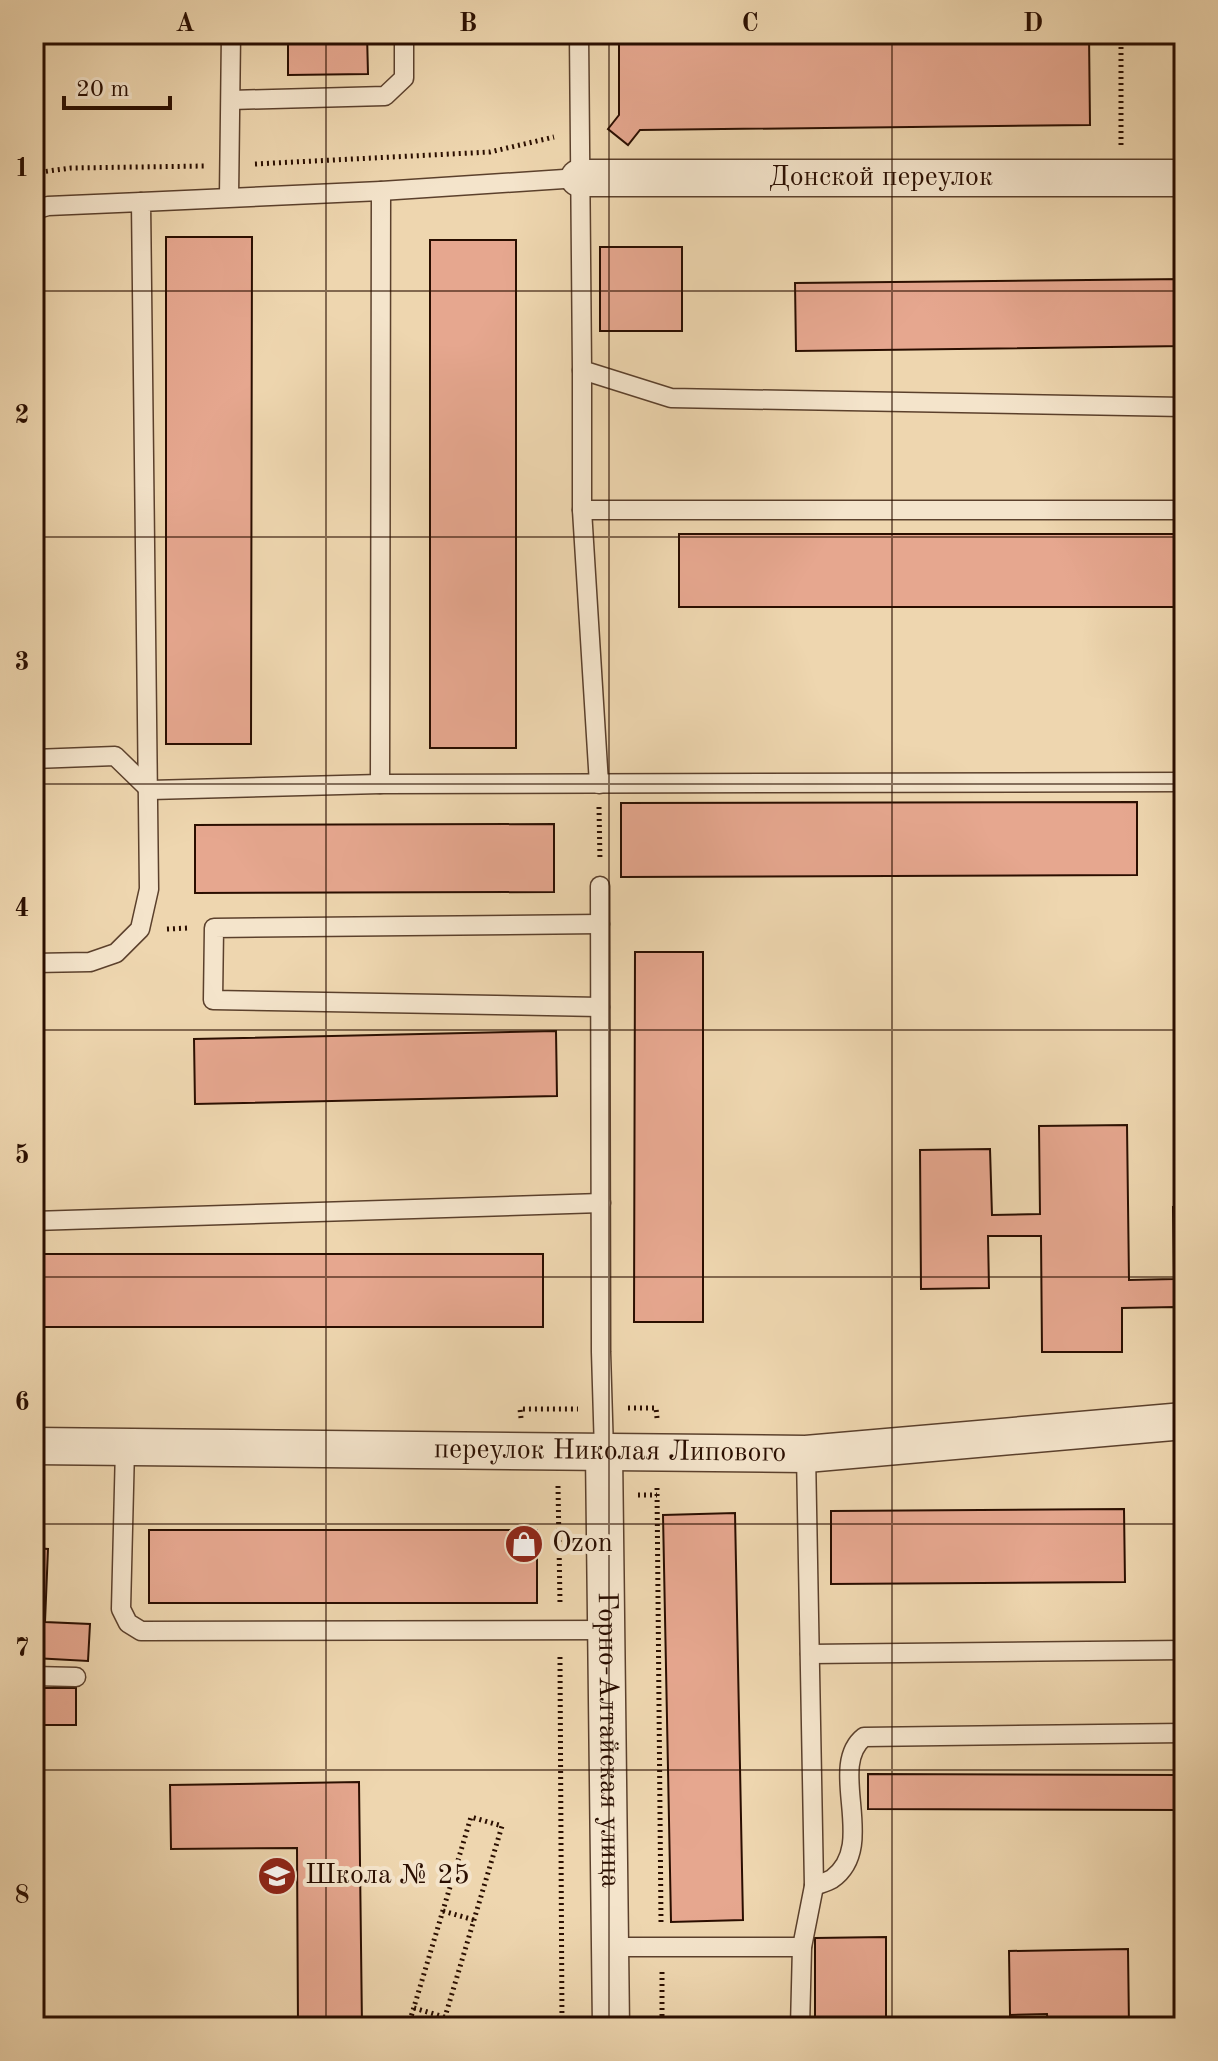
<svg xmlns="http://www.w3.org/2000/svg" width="1218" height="2061" font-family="'Old Standard TT',serif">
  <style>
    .building { fill: #e6a78f; stroke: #2a0e00; stroke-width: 2 }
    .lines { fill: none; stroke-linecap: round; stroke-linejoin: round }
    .service-casing { stroke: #5b402c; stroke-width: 21 }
    .minor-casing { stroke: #5b402c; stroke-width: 39 }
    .path { stroke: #2a0e00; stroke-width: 5; stroke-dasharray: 2 4; stroke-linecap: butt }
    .service { stroke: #f4e4cb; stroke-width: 18 }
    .minor { stroke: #f4e4cb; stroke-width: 36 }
    .grid { fill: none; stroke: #2a0e00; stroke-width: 2; stroke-opacity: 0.55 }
    .labels { text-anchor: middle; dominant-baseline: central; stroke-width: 8; stroke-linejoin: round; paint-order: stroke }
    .street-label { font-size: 28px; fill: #2a0e00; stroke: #f4e4cb }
    .poi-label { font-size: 28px; fill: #2a0e00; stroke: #f4e4cb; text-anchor: start }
    .neatline { fill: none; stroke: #2a0e00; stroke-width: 3 }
    .grid-label { font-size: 26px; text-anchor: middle; font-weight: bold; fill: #2a0e00 }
  </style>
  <rect width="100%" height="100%" fill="#eed6af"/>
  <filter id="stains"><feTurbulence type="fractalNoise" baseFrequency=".0025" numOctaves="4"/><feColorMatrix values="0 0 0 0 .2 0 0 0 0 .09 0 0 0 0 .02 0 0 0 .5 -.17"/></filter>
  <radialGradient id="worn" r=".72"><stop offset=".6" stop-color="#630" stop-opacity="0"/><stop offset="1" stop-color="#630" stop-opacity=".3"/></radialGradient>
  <g class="building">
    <polygon points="288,34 367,34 368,74 288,75"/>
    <polygon points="619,34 1089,34 1090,125 640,130 628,145 608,129 619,115"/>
    <polygon points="166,237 252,237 251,744 166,744"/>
    <rect x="430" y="240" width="86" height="508"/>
    <rect x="600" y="247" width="82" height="84"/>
    <polygon points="1184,279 1184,346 796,351 795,283"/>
    <rect x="679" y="534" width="505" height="73"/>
    <polygon points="1137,802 1137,875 621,877 621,803"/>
    <polygon points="554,824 554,892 195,893 195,825"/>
    <polygon points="635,952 703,952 703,1322 634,1322"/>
    <polygon points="556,1031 557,1096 195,1104 194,1039"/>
    <polygon points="1127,1125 1129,1280 1174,1279 1173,1207 1184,1206 1184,1357 1176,1357 1175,1307 1122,1308 1122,1352 1042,1352 1041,1236 988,1236 989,1288 921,1289 920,1150 990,1149 992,1215 1040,1214 1039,1126"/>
    <rect x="34" y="1254" width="509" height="73"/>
    <polygon points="1124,1509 1125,1582 831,1584 831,1511"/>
    <polygon points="735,1513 743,1920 671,1922 663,1515"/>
    <rect x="149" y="1530" width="388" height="73"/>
    <polygon points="34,1548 48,1549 45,1622 90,1624 88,1661 34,1658"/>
    <rect x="34" y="1688" width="42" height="37"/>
    <polygon points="868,1774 1180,1775 1181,1810 868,1809"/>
    <polygon points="359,1782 362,2027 298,2027 297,1848 171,1849 170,1785"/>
    <polygon points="886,1937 886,2027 815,2027 815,1938"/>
    <polygon points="1128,1949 1129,2027 1048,2027 1047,2014 1010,2015 1009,1951"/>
  </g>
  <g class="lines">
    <defs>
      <g id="service">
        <polyline points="579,34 582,370 671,398 1184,407"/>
        <polyline points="231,100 385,96 404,78 404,34"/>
        <polyline points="229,197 231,34"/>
        <polyline points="34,210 48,206 141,202"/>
        <polyline points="582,370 582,510 599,784"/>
        <polyline points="582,510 1184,510"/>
        <polyline points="34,759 115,756 150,790 380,784 1184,782"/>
        <polyline points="380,784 381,191"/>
        <polyline points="600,886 601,1352 604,1452"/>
        <polyline points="600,924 214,928 213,1000 600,1007"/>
        <polyline points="34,963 90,962 116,953 140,929 149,889 141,202 381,191 579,178"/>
        <polyline points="34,1221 601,1203"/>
        <polyline points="125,1448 121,1609 128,1623 141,1631 607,1630"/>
        <polyline points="810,1654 1184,1650"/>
        <polyline points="34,1676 76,1677"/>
        <path d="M 814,1886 C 819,1884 827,1882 832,1879 C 879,1846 826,1767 864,1737 L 1184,1733"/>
        <polyline points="610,1947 802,1947"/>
        <polyline points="800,2027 802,1947 814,1886 806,1454"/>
      </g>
      <g id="minor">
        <path id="s1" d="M 579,178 L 1184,178"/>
        <path id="s2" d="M 34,1446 L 806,1454 L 1184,1421"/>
        <path id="s3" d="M 604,1452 L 611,2027"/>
      </g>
    </defs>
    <use href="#service" class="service-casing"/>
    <use href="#minor" class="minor-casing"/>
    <g class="path">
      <polyline points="1121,145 1121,34"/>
      <polyline points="255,164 490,152 554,137"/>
      <polyline points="34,173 71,168 205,166"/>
      <polyline points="599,807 600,861"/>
      <polyline points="167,929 189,928"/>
      <polyline points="628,1408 656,1408 657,1418"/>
      <polyline points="521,1418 520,1409 578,1409"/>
      <polyline points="558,1486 560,1603"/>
      <polyline points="657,1488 661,1922"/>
      <polyline points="638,1495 657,1495"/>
      <polyline points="560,1657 562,2027"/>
      <polyline points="443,1911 474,1920"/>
      <polyline points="662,1972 662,2027"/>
      <polyline points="414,2008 478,2027"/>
      <polyline points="408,2027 471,1817 502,1826 445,2017"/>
    </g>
    <use href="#service" class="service"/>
    <use href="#minor" class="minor"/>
  </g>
  <path class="grid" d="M 326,34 L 326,2027M 609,34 L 609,2027M 892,34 L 892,2027M 34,291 L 1184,291M 34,537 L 1184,537M 34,784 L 1184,784M 34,1030 L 1184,1030M 34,1277 L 1184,1277M 34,1524 L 1184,1524M 34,1770 L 1184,1770"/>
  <defs>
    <symbol id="shop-disc" viewBox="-11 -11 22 22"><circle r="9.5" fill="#8f2418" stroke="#f4e4cb"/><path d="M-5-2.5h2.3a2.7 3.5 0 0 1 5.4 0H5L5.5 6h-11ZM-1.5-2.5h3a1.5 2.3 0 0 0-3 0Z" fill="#fff"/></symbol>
    <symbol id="school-disc" viewBox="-11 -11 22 22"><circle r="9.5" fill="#8f2418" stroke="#f4e4cb"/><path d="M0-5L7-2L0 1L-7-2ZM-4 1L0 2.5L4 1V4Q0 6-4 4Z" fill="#fff"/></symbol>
  </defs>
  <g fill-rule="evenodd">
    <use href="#shop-disc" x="502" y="1522" width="44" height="44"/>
    <use href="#school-disc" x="255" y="1854" width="44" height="44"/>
  </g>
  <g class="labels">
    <g class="street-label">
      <text stroke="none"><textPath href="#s1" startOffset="302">Донской переулок</textPath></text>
      <text stroke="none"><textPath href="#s2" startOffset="576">переулок Николая Липового</textPath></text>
      <text stroke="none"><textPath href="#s3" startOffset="288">Горно-Алтайская улица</textPath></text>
    </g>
    <g class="poi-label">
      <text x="552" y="1544">Ozon</text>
      <text x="305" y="1876">Школа № 25</text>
    </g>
  </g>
  <rect width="1218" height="2061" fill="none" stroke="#eed6af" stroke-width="88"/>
  <path d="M64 96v12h106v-12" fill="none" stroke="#2a0e00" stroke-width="4"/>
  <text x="76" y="96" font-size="24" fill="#2a0e00" stroke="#f4e4cb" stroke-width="6" paint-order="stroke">20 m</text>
  <rect x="44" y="44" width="1130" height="1973" class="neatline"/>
  <g class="grid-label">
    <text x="185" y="31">A</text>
    <text x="468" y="31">B</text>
    <text x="750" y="31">C</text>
    <text x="1033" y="31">D</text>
    <text x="22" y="176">1</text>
    <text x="22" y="423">2</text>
    <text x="22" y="670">3</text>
    <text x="22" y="916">4</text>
    <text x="22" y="1163">5</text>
    <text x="22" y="1410">6</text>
    <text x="22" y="1656">7</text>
    <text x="22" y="1903">8</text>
  </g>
  <rect width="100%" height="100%" filter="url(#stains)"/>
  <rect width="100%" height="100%" fill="url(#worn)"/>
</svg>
